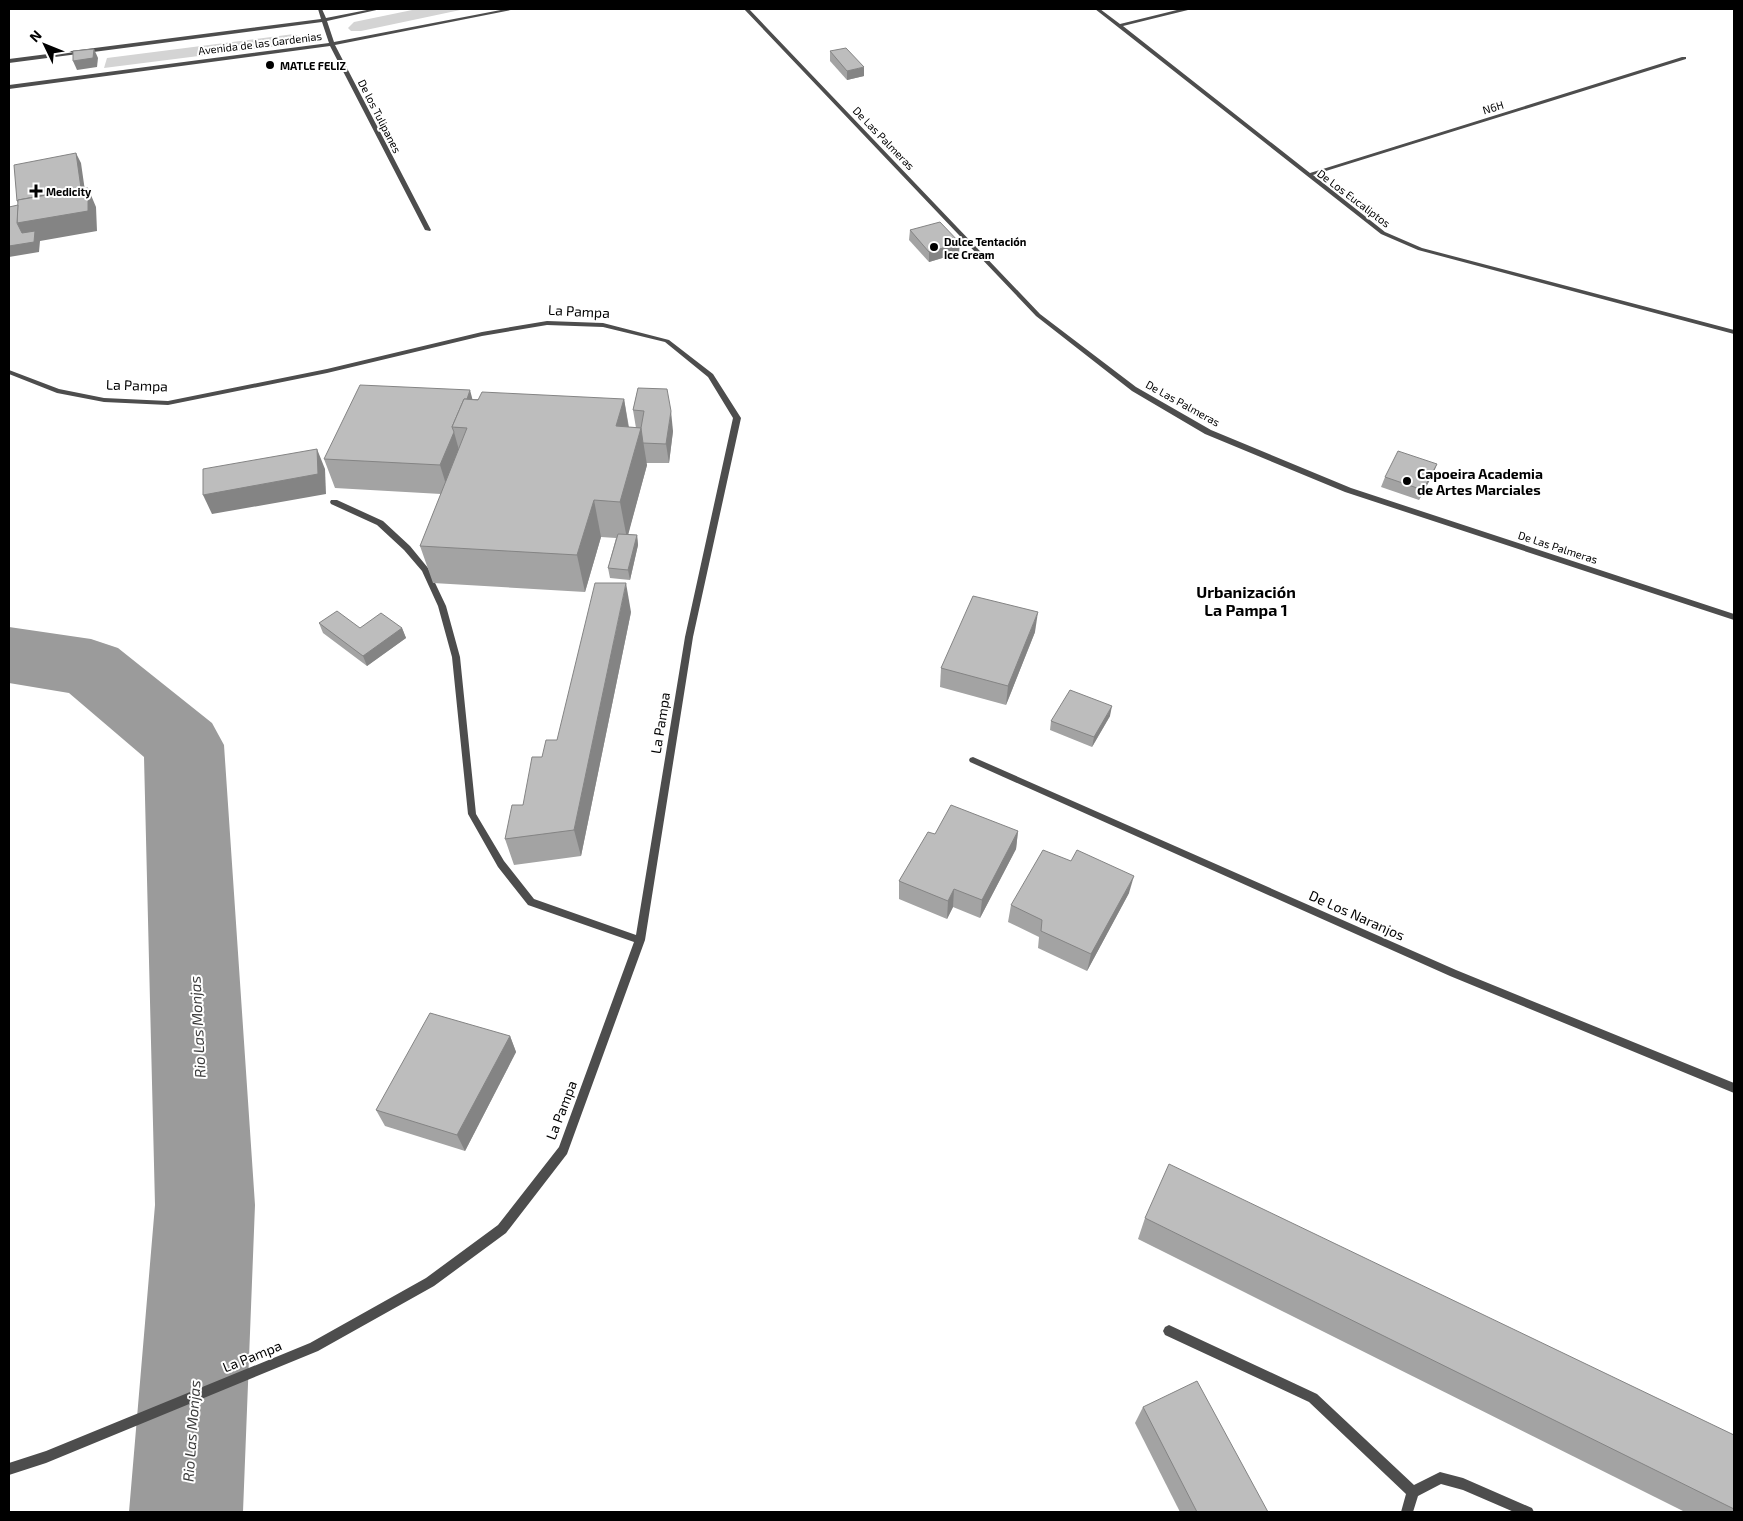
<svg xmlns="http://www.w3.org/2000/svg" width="1743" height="1521" font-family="'Exo 2',sans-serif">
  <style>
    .green { fill: #d4d4d4 }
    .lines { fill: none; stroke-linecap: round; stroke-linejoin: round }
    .river { fill: #9b9b9b; fill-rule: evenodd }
    .minor { fill: #4d4d4d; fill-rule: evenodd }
    .wall { fill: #a3a3a3 }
    .shaded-wall { fill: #848484 }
    .building { fill: #bdbdbd; stroke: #848484 }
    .poi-dot { fill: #000; stroke: #fff; stroke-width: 2 }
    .labels { text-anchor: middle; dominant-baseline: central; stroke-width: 4; stroke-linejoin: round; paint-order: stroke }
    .far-street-label { font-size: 11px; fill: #000; stroke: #fff }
    .far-poi-label { font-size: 11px; font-weight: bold; fill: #000; stroke: #fff; text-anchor: start }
    .street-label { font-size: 14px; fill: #000; stroke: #fff }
    .poi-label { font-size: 14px; font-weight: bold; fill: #000; stroke: #fff; text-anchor: start }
    .water-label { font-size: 15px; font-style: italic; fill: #3c3c3c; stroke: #fff }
    .quarter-label { font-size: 16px; font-weight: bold; fill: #000; stroke: #fff }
  </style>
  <rect width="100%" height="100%" fill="#fff"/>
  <g class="green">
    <polygon points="417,9 465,9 361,31 351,31 348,28 354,22"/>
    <polygon points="294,34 302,38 294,44 104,68 107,58"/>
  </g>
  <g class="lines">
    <polygon class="river" points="9,627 91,639 118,648 212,723 224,745 255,1205 243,1512 129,1512 155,1205 144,757 69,693 9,683"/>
    <g class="minor">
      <polygon points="318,9 322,9 326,18 372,9 381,9 327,21 334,42 506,9 516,9 335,45 431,230 430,231 425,230 330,46 9,89 9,85 329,43 322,22 9,63 9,59 321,19"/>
      <polygon points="744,9 749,9 1040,314 1136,387 1211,430 1351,488 1734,614 1734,620 1345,492 1205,434 1132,391 1036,316"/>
      <polygon points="1095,9 1100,9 1120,24 1181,9 1188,9 1188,10 1123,26 1310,173 1682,57 1686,57 1686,59 1313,175 1385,232 1422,248 1734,330 1734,334 1418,250 1381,234"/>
      <polygon points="547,321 603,323 669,340 713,374 741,418 693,637 645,940 567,1154 506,1233 434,1286 318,1351 46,1463 9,1475 9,1463 46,1451 310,1343 426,1278 498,1225 559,1147 634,942 528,905 498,867 468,814 452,657 438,606 422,571 404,550 377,525 331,504 330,502 331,500 337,500 383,521 410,546 428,568 446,606 460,657 476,814 504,861 534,899 636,935 685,637 733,418 708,377 665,342 603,327 547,325 482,336 327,373 168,405 104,402 57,393 9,374 9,370 59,389 104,398 168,401 327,369 482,332"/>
      <polygon points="973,757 1456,970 1734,1083 1734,1093 1450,976 970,762 969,760 970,758"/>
      <polygon points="1169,1325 1317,1394 1414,1485 1440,1472 1463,1478 1532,1508 1534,1512 1514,1512 1463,1490 1441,1484 1418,1496 1413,1512 1401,1512 1406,1494 1309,1402 1165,1335 1163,1331 1165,1327"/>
    </g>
  </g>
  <g class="wall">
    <polygon points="830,51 864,76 847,80 830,61"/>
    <polygon points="910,230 959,253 929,262 909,240"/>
    <polygon points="638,388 673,431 669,463 646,463 647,465 628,534 637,535 638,545 630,580 610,578 608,568 616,538 601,537 585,592 433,583 420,546 441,494 335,488 324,459 473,399 624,399 629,427 636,428 633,410"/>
    <polygon points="1437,464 1433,474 1419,500 1381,487 1385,477"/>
    <polygon points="631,612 581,856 514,865 505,839 523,805 542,757 557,740"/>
    <polygon points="319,623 360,628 402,628 406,638 367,666 323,633"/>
    <polygon points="1035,632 1006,705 940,687 941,668"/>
    <polygon points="1110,716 1092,747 1050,730 1051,721"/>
    <polygon points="1018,831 1016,849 980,918 953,907 947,919 899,899 899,881 935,834"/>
    <polygon points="1129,893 1087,971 1038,948 1039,937 1008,922 1011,905"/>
    <polygon points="510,1036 516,1052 465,1151 385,1126 376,1110"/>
    <polygon points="1145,1218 1734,1435 1734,1512 1685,1512 1138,1239"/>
    <polygon points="1143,1407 1268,1512 1180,1512 1135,1423"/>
  </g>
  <g class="shaded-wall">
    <polygon points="94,49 98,58 97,67 77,70 73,61"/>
    <polygon points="864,67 864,76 847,80 847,71"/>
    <polygon points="76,153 81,163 86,198 88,188 96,207 97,231 40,241 39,252 9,257 9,246 22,211 17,201"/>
    <polygon points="960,243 959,253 929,262 929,252"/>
    <polygon points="470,390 478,420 467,428 455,428"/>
    <polygon points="624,399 630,437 616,426"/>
    <polygon points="671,411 673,431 669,463 666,444"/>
    <polygon points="641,428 647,465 627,539 620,502"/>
    <polygon points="454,432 462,461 449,494 440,465"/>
    <polygon points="317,449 325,469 326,494 212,514 203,495"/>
    <polygon points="1437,464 1433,474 1419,500 1423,490"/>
    <polygon points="594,500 601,537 585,592 577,555"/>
    <polygon points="637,535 638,545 630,580 628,570"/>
    <polygon points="626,583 631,612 581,856 574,830"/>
    <polygon points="1038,612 1035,632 1006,705 1008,686"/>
    <polygon points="402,628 406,638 367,666 363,656"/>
    <polygon points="1112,706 1110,716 1092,747 1094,737"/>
    <polygon points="1018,831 1016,849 980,918 982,900"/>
    <polygon points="1134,876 1129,893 1087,971 1091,954"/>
    <polygon points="954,889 953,907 947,919 948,901"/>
    <polygon points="510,1036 516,1052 465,1151 457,1135"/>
  </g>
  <g class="building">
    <polygon points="846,48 864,67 847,71 830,51"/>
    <polygon points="94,49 93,58 73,61 73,51"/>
    <polygon points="76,153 81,188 18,200 17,201 14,165"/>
    <polygon points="88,188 88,211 17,223 18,200"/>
    <polygon points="18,205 17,223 22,233 35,231 34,242 9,246 9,207"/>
    <polygon points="940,222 960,243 929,252 910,230"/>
    <polygon points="360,385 470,390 467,399 464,399 452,427 454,432 440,465 324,459"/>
    <polygon points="638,388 667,389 671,411 666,444 643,443 641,428 644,411 633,410"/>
    <polygon points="482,392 624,399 616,426 641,428 620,502 594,500 577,555 420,546 467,428 452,427 464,399 478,400"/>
    <polygon points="317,449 318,474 203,495 203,469"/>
    <polygon points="1398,451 1437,464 1423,490 1385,477"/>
    <polygon points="618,534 637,535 628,570 608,568"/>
    <polygon points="595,583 626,583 574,830 505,839 512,805 523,805 532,757 542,757 546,740 557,740"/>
    <polygon points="973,596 1038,612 1008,686 941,668"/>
    <polygon points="337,611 360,628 381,613 402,628 363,656 319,623"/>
    <polygon points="1070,690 1112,706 1094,737 1051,721"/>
    <polygon points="951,805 1018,831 982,900 954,889 948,901 899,881 928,832 935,834"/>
    <polygon points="1043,850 1071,861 1077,850 1134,876 1091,954 1041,931 1042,920 1011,905"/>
    <polygon points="430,1013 510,1036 457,1135 376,1110"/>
    <polygon points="1169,1164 1734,1435 1734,1509 1145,1218"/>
    <polygon points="1197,1381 1268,1512 1197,1512 1143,1407"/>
  </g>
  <g class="poi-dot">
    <circle cx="270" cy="65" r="5"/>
    <path d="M33.5 183.5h5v5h5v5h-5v5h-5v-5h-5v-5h5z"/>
    <circle cx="934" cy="247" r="5"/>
    <circle cx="1407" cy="481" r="5"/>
  </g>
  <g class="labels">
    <g class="far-street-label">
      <text transform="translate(260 43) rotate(-7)">Avenida de las Gardenias</text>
      <text transform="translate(1493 107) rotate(-17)">N6H</text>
      <text transform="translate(380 116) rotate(63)">De los Tulipanes</text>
      <text transform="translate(884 138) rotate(46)">De Las Palmeras</text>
      <text transform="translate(1354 198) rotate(37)">De Los Eucaliptos</text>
      <text transform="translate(1183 403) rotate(29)">De Las Palmeras</text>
      <text transform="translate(1558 547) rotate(18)">De Las Palmeras</text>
    </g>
    <g class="far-poi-label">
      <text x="280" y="65">MATLE FELIZ</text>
      <text x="46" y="191">Medicity</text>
      <text x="944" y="241">Dulce Tentación<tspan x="944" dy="13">Ice Cream</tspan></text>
    </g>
    <g class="street-label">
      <text transform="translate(579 311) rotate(3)">La Pampa</text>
      <text transform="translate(137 385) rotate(2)">La Pampa</text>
      <text transform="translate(660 723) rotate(-81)">La Pampa</text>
      <text transform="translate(1357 915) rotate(24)">De Los Naranjos</text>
      <text transform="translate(561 1110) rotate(-69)">La Pampa</text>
      <text transform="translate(252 1356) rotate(-22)">La Pampa</text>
    </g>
    <g class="poi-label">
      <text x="1417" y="473">Capoeira Academia<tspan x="1417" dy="16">de Artes Marciales</tspan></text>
    </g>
    <g class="water-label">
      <text transform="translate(197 1027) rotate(-93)">Rio Las Monjas</text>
      <text transform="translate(191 1431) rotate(-86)">Rio Las Monjas</text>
    </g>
    <g class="quarter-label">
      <text x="1246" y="591">Urbanización<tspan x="1246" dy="18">La Pampa 1</tspan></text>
    </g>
  </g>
  <rect width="1743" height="1521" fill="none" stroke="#000000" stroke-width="20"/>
  <g transform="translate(45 45) rotate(313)" stroke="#ffffff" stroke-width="4" paint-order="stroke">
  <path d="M0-4L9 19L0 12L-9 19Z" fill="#000000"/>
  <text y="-8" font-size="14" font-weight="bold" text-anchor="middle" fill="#000000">N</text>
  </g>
</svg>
